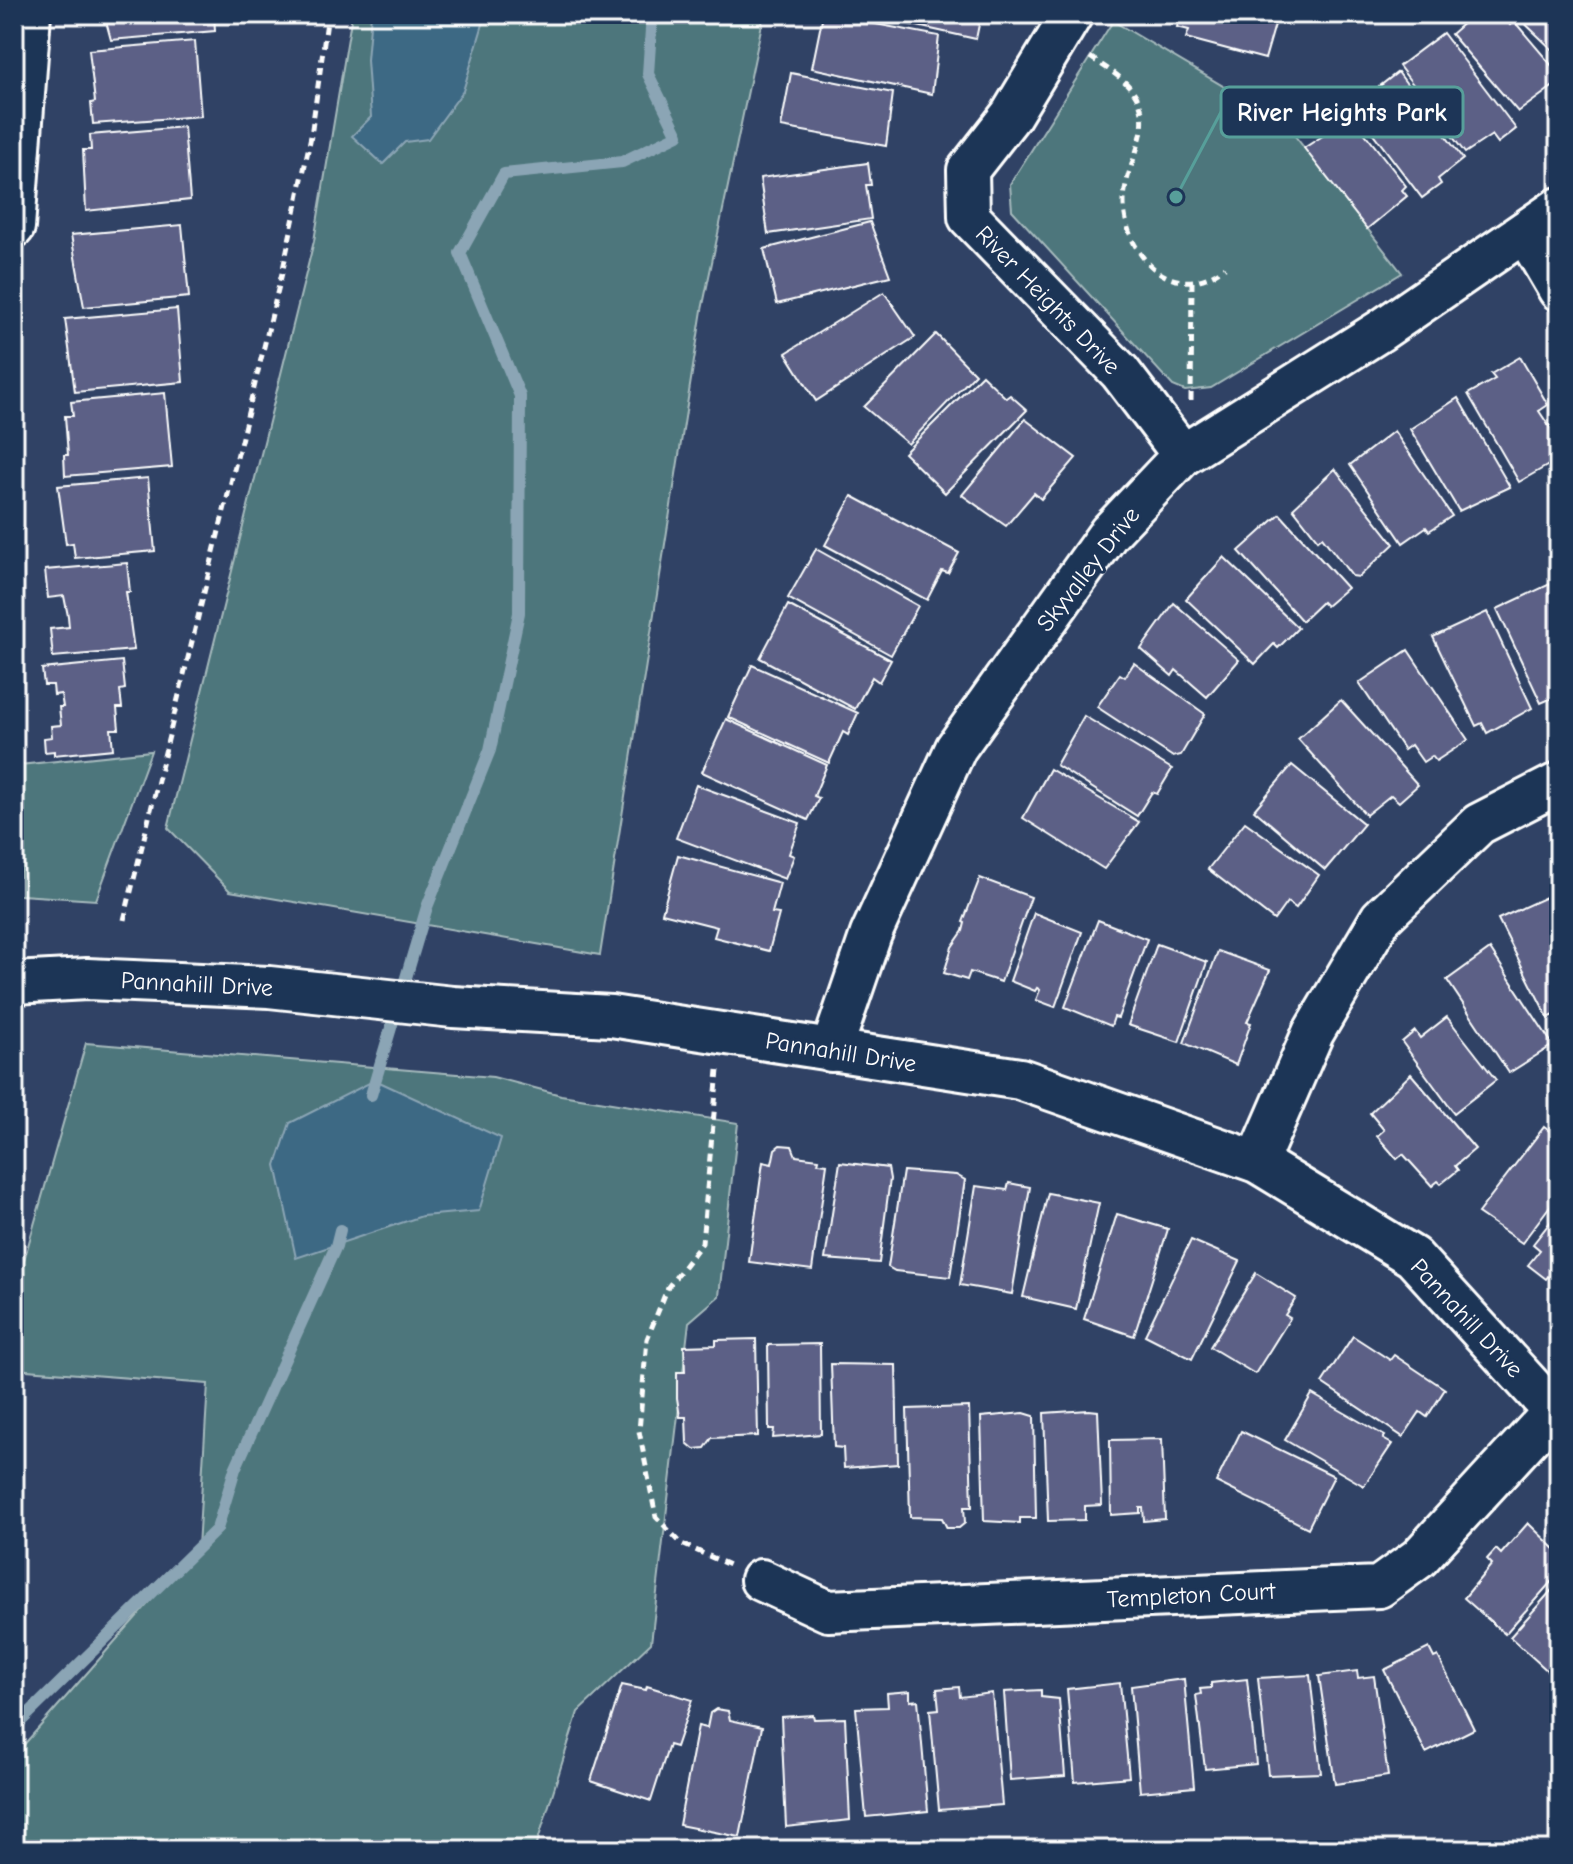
<svg xmlns="http://www.w3.org/2000/svg" width="1573" height="1864" font-family="'Comic Neue',sans-serif">
  <style>
    .green { fill: #4d767b; stroke: #a6babd; stroke-width: 2 }
    .water { fill: #3e6984; stroke: #8ba5b5; stroke-width: 2 }
    .lines { fill: none; stroke-linecap: round; stroke-linejoin: round }
    .stream { stroke: #8ba5b5; stroke-width: 12 }
    .building { fill: #5b6086; stroke: #fff; stroke-width: 2 }
    .minor-casing { stroke: #fff; stroke-width: 46 }
    .path { stroke: #fff; stroke-width: 5; stroke-dasharray: 8 6; stroke-linecap: butt }
    .minor { stroke: #1d3557; stroke-width: 40 }
    .labels { text-anchor: middle; dominant-baseline: central; stroke-width: 6; stroke-linejoin: round; paint-order: stroke }
    .street-label { font-size: 24px; fill: #fff; stroke: #1d3557 }
    .leader { fill: none; stroke: #579f9a; stroke-width: 3 }
    .callout-dot { fill: #579f9a; stroke: #1d3557; stroke-width: 3 }
    .callout { fill: #1d3557; stroke: #579f9a; stroke-width: 3 }
    .callout-label { font-size: 26px; text-anchor: middle; font-weight: bold; fill: #fff }
  </style>
  <rect width="100%" height="100%" fill="#304265"/>
  <filter id="ink" filterUnits="userSpaceOnUse"><feTurbulence type="fractalNoise" baseFrequency=".0125" numOctaves="2"/><feDisplacementMap in="SourceGraphic" scale="16" xChannelSelector="R" yChannelSelector="G"/><feConvolveMatrix kernelMatrix="1 2 1 2 8 2 1 2 1" color-interpolation-filters="sRGB"/></filter>
  <g filter="url(#ink)">
    <g class="green">
      <polygon points="352,14 769,14 763,19 702,310 600,955 230,891 168,828 314,241"/>
      <polygon points="1113,21 1284,122 1402,273 1211,388 1185,391 1173,386 1012,210 1010,184"/>
      <polygon points="151,751 96,900 21,895 20,765"/>
      <polygon points="86,1043 493,1077 561,1095 738,1123 719,1296 689,1322 651,1643 578,1712 535,1850 14,1850 14,1756 198,1547 208,1384 14,1369 14,1295"/>
    </g>
    <g class="water">
      <polygon points="371,14 486,14 463,91 428,139 405,142 383,164 352,136 371,117 367,60"/>
      <polygon points="375,1080 501,1138 479,1211 422,1216 296,1258 276,1165 290,1123"/>
    </g>
    <g class="lines">
      <g class="stream">
        <polyline points="371,1095 427,907 490,750 519,613 520,396 460,253 504,174 622,162 678,135 648,74 652,14"/>
        <polyline points="14,1728 217,1529 235,1469 336,1246 340,1230"/>
      </g>
    </g>
    <g class="building">
      <polygon points="104,14 214,14 215,31 111,40"/>
      <polygon points="823,14 939,36 932,94 812,68"/>
      <polygon points="863,14 978,14 981,15 976,39"/>
      <polygon points="1181,14 1278,14 1265,59 1186,38 1189,30 1177,27"/>
      <polygon points="1474,14 1501,14 1510,25 1514,21 1559,74 1559,82 1518,112 1451,34"/>
      <polygon points="1515,14 1559,14 1559,56"/>
      <polygon points="1443,33 1516,129 1498,143 1492,135 1465,153 1399,66"/>
      <polygon points="195,41 201,116 93,124 91,103 95,102 89,50"/>
      <polygon points="1398,72 1463,159 1438,179 1441,184 1422,198 1353,107"/>
      <polygon points="791,73 893,93 886,146 781,127"/>
      <polygon points="1352,117 1406,186 1402,190 1407,196 1367,229 1304,148"/>
      <polygon points="184,127 190,200 86,211 83,150 91,150 90,135"/>
      <polygon points="868,163 871,185 866,185 871,219 768,234 760,178"/>
      <polygon points="870,222 890,276 777,304 764,249"/>
      <polygon points="182,225 189,297 84,307 71,235"/>
      <polygon points="884,292 915,337 816,401 786,353"/>
      <polygon points="177,309 183,382 75,392 65,319"/>
      <polygon points="936,334 975,374 908,444 864,407"/>
      <polygon points="1520,357 1548,405 1539,411 1559,441 1559,459 1519,482 1468,394 1495,379 1491,374"/>
      <polygon points="982,375 1006,398 1010,395 1027,410 945,493 904,453"/>
      <polygon points="165,393 172,467 65,476 64,455 68,455 65,416 73,416 71,402"/>
      <polygon points="1458,398 1510,487 1459,511 1410,429"/>
      <polygon points="1025,419 1076,458 1041,499 1034,493 1006,526 962,495"/>
      <polygon points="1394,431 1452,516 1429,531 1426,527 1403,543 1350,465"/>
      <polygon points="1335,469 1394,544 1359,577 1352,576 1322,537 1318,540 1293,508"/>
      <polygon points="148,478 155,551 75,558 73,543 66,544 58,486"/>
      <polygon points="852,496 959,553 948,573 942,571 927,600 825,545"/>
      <polygon points="1280,514 1347,588 1326,606 1322,602 1302,621 1239,551"/>
      <polygon points="816,549 918,606 891,655 788,598"/>
      <polygon points="1224,557 1298,628 1278,648 1274,644 1255,664 1186,599"/>
      <polygon points="127,563 130,592 126,592 134,650 53,657 50,629 69,627 68,616 64,596 48,598 45,570"/>
      <polygon points="1550,584 1559,603 1559,695 1541,703 1497,609"/>
      <polygon points="1174,603 1239,660 1207,697 1176,670 1172,676 1141,649"/>
      <polygon points="788,605 891,660 879,682 872,677 855,709 760,658"/>
      <polygon points="1487,612 1532,708 1487,733 1482,723 1476,726 1433,637"/>
      <polygon points="1408,650 1468,740 1436,761 1432,756 1423,762 1411,745 1404,750 1359,683"/>
      <polygon points="122,661 125,689 120,690 122,708 117,708 119,729 111,729 113,749 54,755 54,751 45,752 44,738 52,737 51,726 61,725 59,707 63,707 61,694 54,695 53,685 44,685 42,669"/>
      <polygon points="1134,663 1205,714 1181,755 1173,757 1097,707 1120,674 1125,677"/>
      <polygon points="752,665 858,713 848,735 843,732 829,763 728,717"/>
      <polygon points="1341,700 1418,785 1399,802 1391,795 1366,815 1298,739"/>
      <polygon points="1084,716 1172,769 1157,794 1152,792 1137,816 1056,765"/>
      <polygon points="726,719 827,765 814,796 819,798 808,820 702,772"/>
      <polygon points="1292,765 1364,824 1325,870 1254,810"/>
      <polygon points="1050,769 1139,822 1104,869 1023,818"/>
      <polygon points="696,785 800,823 789,854 794,856 785,879 676,838"/>
      <polygon points="1245,822 1319,875 1296,908 1287,902 1274,920 1208,869"/>
      <polygon points="678,855 780,883 772,913 779,914 769,951 714,937 717,927 662,913"/>
      <polygon points="980,878 1031,897 1001,982 970,972 967,980 944,973 952,947 963,931 965,923 963,922"/>
      <polygon points="1546,897 1559,926 1559,1013 1548,1018 1498,919"/>
      <polygon points="1034,913 1082,932 1055,1007 1036,1000 1040,990 1037,988 1035,991 1010,981"/>
      <polygon points="1098,920 1147,939 1118,1018 1114,1017 1111,1026 1065,1007"/>
      <polygon points="1157,944 1207,962 1179,1042 1128,1025"/>
      <polygon points="1490,949 1553,1045 1509,1073 1447,980"/>
      <polygon points="1218,951 1270,970 1247,1022 1251,1023 1236,1065 1184,1043"/>
      <polygon points="1447,1017 1496,1080 1454,1113 1402,1042 1415,1031 1420,1038"/>
      <polygon points="1411,1074 1475,1149 1455,1166 1458,1170 1441,1184 1438,1181 1432,1186 1403,1154 1397,1159 1377,1136 1384,1130 1370,1113"/>
      <polygon points="1544,1127 1559,1138 1559,1194 1522,1243 1478,1213"/>
      <polygon points="780,1145 792,1146 796,1156 819,1159 818,1163 827,1164 812,1270 749,1262 763,1162 772,1164 775,1149"/>
      <polygon points="840,1162 888,1168 890,1179 879,1263 825,1259"/>
      <polygon points="903,1171 956,1175 965,1180 950,1277 895,1271 888,1267"/>
      <polygon points="1009,1183 1030,1187 1012,1294 960,1285 976,1186 1007,1190"/>
      <polygon points="1048,1193 1099,1203 1076,1309 1023,1297"/>
      <polygon points="1559,1211 1559,1277 1552,1272 1546,1279 1528,1265 1540,1250 1533,1244"/>
      <polygon points="1117,1214 1168,1229 1134,1336 1084,1319"/>
      <polygon points="1191,1240 1240,1261 1192,1359 1145,1335"/>
      <polygon points="1256,1273 1296,1298 1285,1315 1290,1318 1255,1374 1210,1347"/>
      <polygon points="1353,1336 1390,1360 1394,1355 1445,1389 1427,1417 1420,1412 1403,1437 1322,1383"/>
      <polygon points="756,1339 758,1436 712,1438 705,1448 694,1449 687,1443 686,1417 680,1417 677,1398 677,1372 685,1372 684,1346 716,1345 716,1340"/>
      <polygon points="820,1344 821,1434 773,1438 774,1429 769,1429 768,1345"/>
      <polygon points="831,1364 896,1365 898,1464 844,1468 843,1448 834,1447"/>
      <polygon points="1312,1394 1385,1436 1383,1439 1392,1444 1364,1486 1285,1440"/>
      <polygon points="969,1407 972,1507 964,1507 965,1523 959,1528 947,1528 942,1518 910,1517 907,1409"/>
      <polygon points="1089,1410 1098,1411 1102,1505 1085,1506 1085,1520 1048,1521 1044,1413"/>
      <polygon points="1024,1413 1034,1416 1036,1518 1020,1518 1020,1523 984,1521 981,1417"/>
      <polygon points="1241,1431 1334,1476 1308,1528 1216,1482"/>
      <polygon points="1162,1439 1165,1519 1144,1521 1143,1508 1140,1508 1140,1513 1111,1515 1110,1440"/>
      <polygon points="1528,1523 1559,1553 1559,1573 1505,1634 1464,1598 1492,1564 1487,1559 1496,1549 1501,1554"/>
      <polygon points="1559,1582 1559,1663 1550,1673 1510,1637"/>
      <polygon points="1429,1648 1434,1658 1438,1656 1474,1729 1426,1753 1384,1670"/>
      <polygon points="1357,1671 1358,1678 1374,1676 1388,1776 1335,1784 1319,1676"/>
      <polygon points="1310,1675 1321,1773 1268,1775 1258,1678"/>
      <polygon points="1184,1679 1194,1787 1140,1792 1131,1686"/>
      <polygon points="1247,1679 1256,1764 1205,1769 1196,1695 1201,1694 1200,1689 1211,1688 1211,1683"/>
      <polygon points="1120,1683 1129,1777 1075,1782 1067,1689"/>
      <polygon points="622,1685 646,1690 647,1686 692,1700 676,1747 669,1745 651,1801 591,1781"/>
      <polygon points="959,1687 960,1697 992,1693 1002,1805 939,1810 930,1710 939,1709 937,1689"/>
      <polygon points="1041,1690 1041,1697 1059,1699 1065,1776 1010,1780 1004,1692"/>
      <polygon points="910,1691 910,1701 918,1700 928,1811 866,1817 856,1708 888,1707 887,1693"/>
      <polygon points="716,1709 728,1711 730,1720 762,1727 740,1837 679,1825 698,1726 707,1728 710,1713"/>
      <polygon points="813,1715 814,1719 845,1718 850,1820 786,1827 781,1717"/>
    </g>
    <g class="lines">
      <defs>
        <g id="minor">
          <polyline points="1072,14 1011,115 968,170 969,217 1120,372 1183,455"/>
          <polyline points="14,227 30,14"/>
          <polyline points="1525,232 1559,290"/>
          <polyline points="14,983 87,979 269,987 453,1007 611,1016 1020,1079 1257,1162 1413,1257 1559,1417"/>
          <polyline points="831,1051 871,934 956,748 1109,533 1183,455 1380,331 1559,208"/>
          <polyline points="1257,1162 1313,1033 1381,918 1479,824 1559,783"/>
          <polyline points="761,1580 828,1611 1379,1587 1419,1558 1554,1411"/>
        </g>
      </defs>
      <use href="#minor" class="minor-casing"/>
      <g class="path">
        <path d="M 1090,57 C 1110,71 1135,83 1141,108 C 1150,142 1118,174 1125,215 C 1133,266 1180,303 1225,267"/>
        <polyline points="1191,401 1192,282"/>
        <polyline points="124,920 283,269 311,136 328,14"/>
        <polyline points="718,1070 702,1243 668,1287 647,1339 639,1431 656,1517 682,1544 729,1565"/>
      </g>
      <use href="#minor" class="minor"/>
    </g>
  </g>
  <g class="labels">
    <g class="street-label">
      <text transform="translate(1048 300) rotate(46)">River Heights Drive</text>
      <text transform="translate(1088 569) rotate(-52)">Skyvalley Drive</text>
      <text transform="translate(197 984) rotate(3)">Pannahill Drive</text>
      <text transform="translate(841 1052) rotate(9)">Pannahill Drive</text>
      <text transform="translate(1467 1318) rotate(47)">Pannahill Drive</text>
      <text transform="translate(1191 1595) rotate(-3)">Templeton Court</text>
    </g>
  </g>
  <path class="leader" d="M1176 197L1221 112"/>
  <circle class="callout-dot" cx="1176" cy="197" r="8"/>
  <rect class="callout" x="1221" y="87" width="242" height="50" rx="8"/>
  <g class="callout-label">
    <text x="1342" y="121">River Heights Park</text>
  </g>
  <rect width="1573" height="1864" fill="none" stroke="#1d3557" stroke-width="48"/>
  <rect x="24" y="24" width="1525" height="1816" fill="none" stroke="#fff" stroke-width="3" filter="url(#ink)"/>
</svg>
